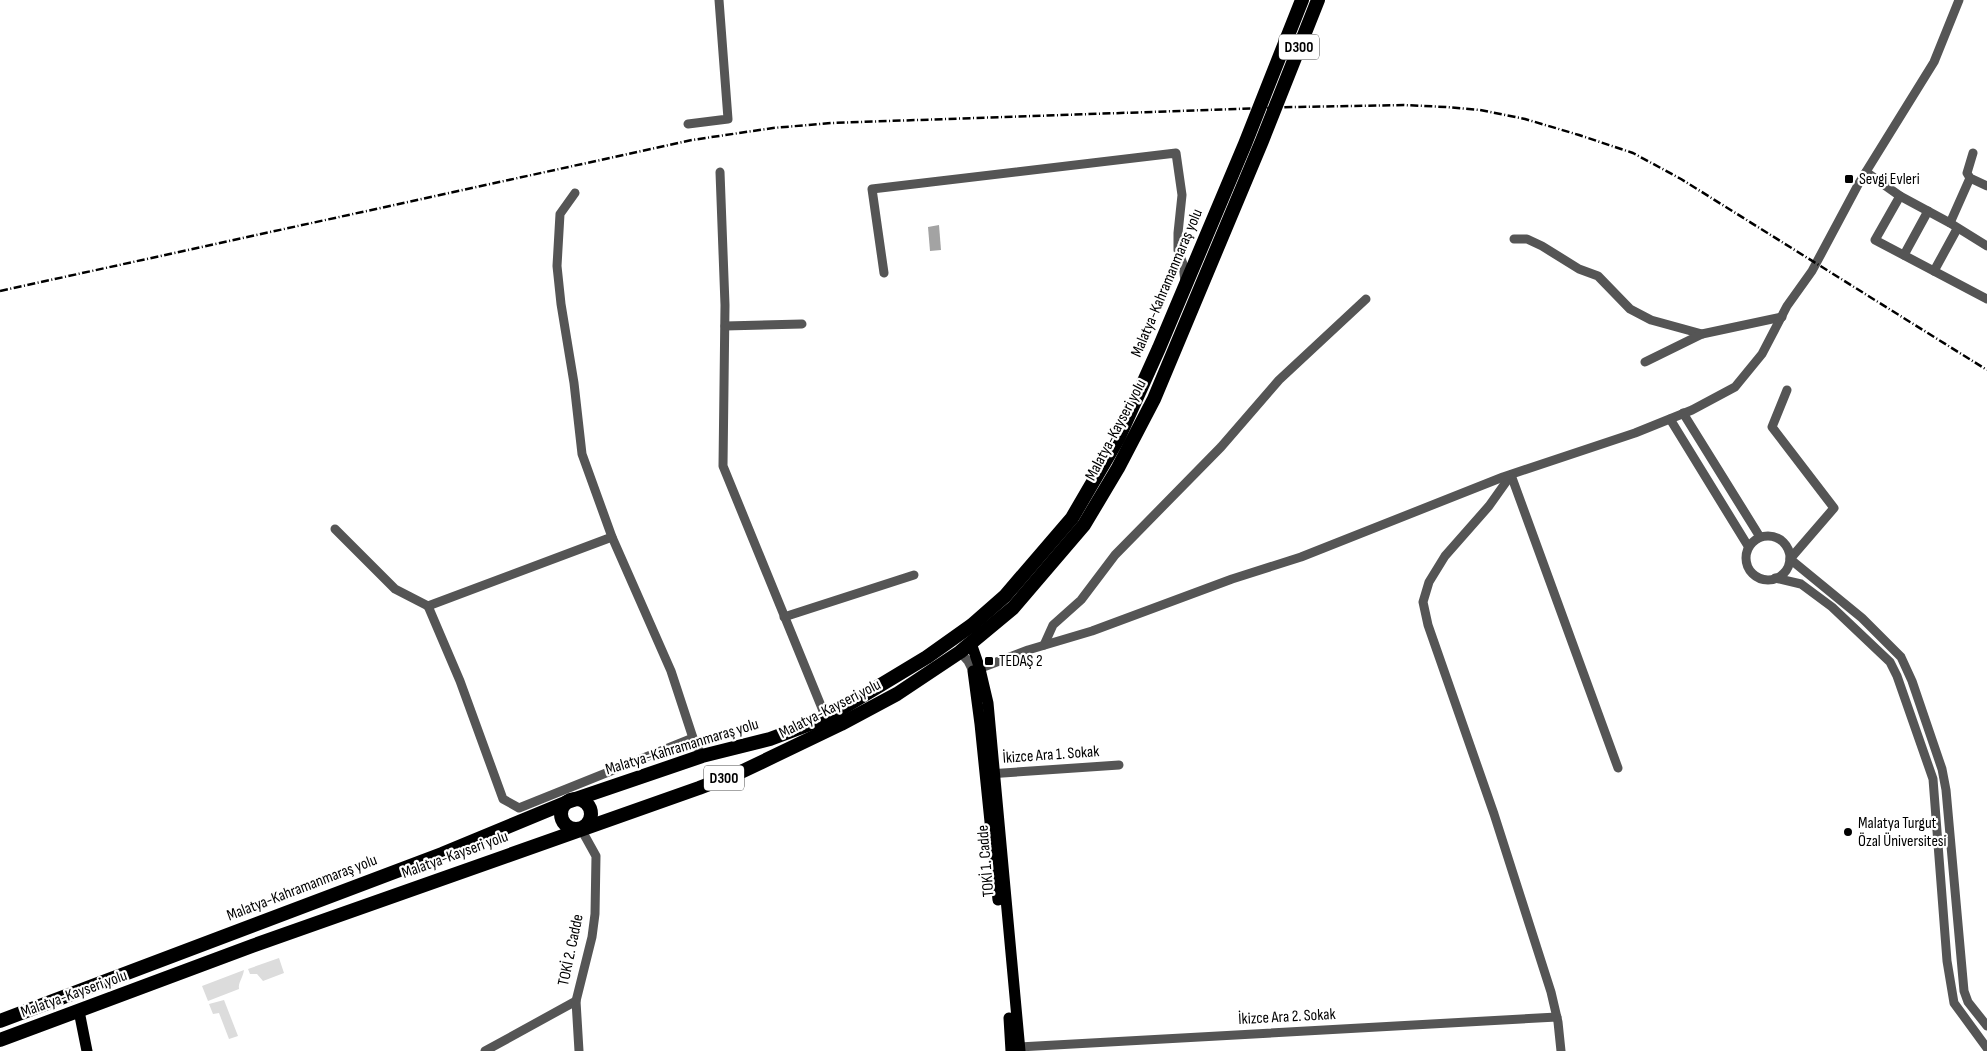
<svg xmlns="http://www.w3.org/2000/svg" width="1987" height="1051" font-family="'Sofia Sans Condensed',sans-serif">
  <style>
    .green { fill: #dcdcdc }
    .water { fill: #a3a3a3 }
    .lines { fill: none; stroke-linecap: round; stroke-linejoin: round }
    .minor { stroke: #555; stroke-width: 9 }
    .major { stroke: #000; stroke-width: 11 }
    .highway { stroke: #000; stroke-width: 14 }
    .rail { stroke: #000; stroke-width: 2.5; stroke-dasharray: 8 2.5 1 2.5; stroke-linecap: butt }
    .poi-dot { fill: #000; stroke: #fff; stroke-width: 2 }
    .labels { text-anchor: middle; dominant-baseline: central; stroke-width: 4.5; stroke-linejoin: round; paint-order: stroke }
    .shield { fill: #fff; stroke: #4c4c4c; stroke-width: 1 }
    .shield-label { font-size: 15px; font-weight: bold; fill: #000 }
    .poi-label { font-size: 16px; fill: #000; stroke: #fff; text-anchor: start }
    .street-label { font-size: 16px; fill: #000; stroke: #fff }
  </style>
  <rect width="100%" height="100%" fill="#fff"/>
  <g class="green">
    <polygon points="279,958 284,973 263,981 257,974 250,974 248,969"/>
    <path d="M 244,970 C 243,978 238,982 239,989 L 208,1001 L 202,986 Z"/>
    <polygon points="224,1000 238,1036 229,1039 219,1013 213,1014 209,1004"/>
  </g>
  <polygon class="water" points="939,225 941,250 930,251 928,227"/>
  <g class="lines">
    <g class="minor">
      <polyline points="688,124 728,119 719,0"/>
      <polyline points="1973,153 1967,173 1970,178 1987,186"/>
      <polyline points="720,172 725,305 723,466 826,718"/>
      <polyline points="1866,172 1900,196 1950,223 1987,246"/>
      <polyline points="575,193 560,214 557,266 561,304 574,383 582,454 612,537 671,671 693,738 702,756"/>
      <polyline points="1900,196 1875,240 1987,299"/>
      <polyline points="1950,223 1970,178"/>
      <polyline points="1514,239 1527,239 1542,246 1579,269 1598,276 1630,309 1651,320 1702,334"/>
      <polyline points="1904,255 1928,211"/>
      <polyline points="1934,271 1957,229"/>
      <polyline points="884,273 872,189 1176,153 1182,195 1178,233 1178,250 1183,264 1185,282"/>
      <polyline points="725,326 802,324"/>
      <polyline points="1645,362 1702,334 1782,317"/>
      <polyline points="1787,390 1772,427 1834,508 1790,559 1862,618 1901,657 1912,681 1942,769 1946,790 1964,991 1968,1002 1987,1026"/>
      <polyline points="1683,413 1760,537"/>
      <polyline points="1670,419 1748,546"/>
      <polyline points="1511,475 1489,506 1445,556 1429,582 1423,602 1428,625 1494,814 1551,992 1558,1022 1561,1051"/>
      <polyline points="1511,475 1618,768"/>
      <polyline points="335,529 395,589 428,606"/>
      <circle cx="1768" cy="558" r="22"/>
      <polyline points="612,537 428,606 460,681 503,799 519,808 693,738"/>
      <polyline points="1775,578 1801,584 1832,607 1890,662 1897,676 1933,779 1947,961 1954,1003 1987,1048"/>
      <polyline points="784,617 914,575"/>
      <polyline points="1044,645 1053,625 1081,600 1115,555 1221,447 1279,380 1366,299"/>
      <polyline points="960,652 968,661 973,671 1028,650 1092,631 1232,579 1301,557 1503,477 1635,433 1692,410 1735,387 1762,354 1787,306 1812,271 1859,183 1934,62 1959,0"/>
      <polyline points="988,774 1119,765"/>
      <polyline points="1019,1047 1557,1017"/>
      <polyline points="485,1051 576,1001"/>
      <polyline points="579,1051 576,1001 592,937 595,914 596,856 581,829"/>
    </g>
    <g class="major">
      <polyline points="971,643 980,669 988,703 1020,1051"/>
      <polyline points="973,671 980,724 998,900"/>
      <polyline points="79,1011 87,1051"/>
      <polyline points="1009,1018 1011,1051"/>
    </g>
    <g class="highway">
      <circle cx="576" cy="814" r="15"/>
      <polyline points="0,1021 442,854 570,801 702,756 770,739 826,718 927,657 972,625 1005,596 1072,518 1118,439 1159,348 1245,144 1302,0"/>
      <polyline points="0,1040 252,946 699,788 743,771 841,724 897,694 960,652 1013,608 1084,525 1118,468 1154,399 1262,141 1318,0"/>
    </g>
    <polyline class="rail" points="0,291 692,140 773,128 831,123 1294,107 1404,105 1446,107 1480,110 1525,119 1579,135 1633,153 1681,179 1987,370"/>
  </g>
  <g class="poi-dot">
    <rect x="1844" y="174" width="10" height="10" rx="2.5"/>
    <rect x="984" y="656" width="10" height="10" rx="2.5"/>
    <circle cx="1848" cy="832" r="5"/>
  </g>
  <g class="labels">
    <g class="shield">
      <rect x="1279" y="34.5" width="40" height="25" rx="4"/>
      <rect x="704" y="765.5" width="40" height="25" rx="4"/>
    </g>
    <g class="shield-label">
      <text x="1299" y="47">D300</text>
      <text x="724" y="778">D300</text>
    </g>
    <g class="poi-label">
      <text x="1859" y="179">Sevgi Evleri</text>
      <text x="999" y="661">TEDAŞ 2</text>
      <text x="1858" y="823">Malatya Turgut<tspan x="1858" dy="18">Özal Üniversitesi</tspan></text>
    </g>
    <g class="street-label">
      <text transform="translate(1167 283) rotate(-67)">Malatya-Kahramanmaraş yolu</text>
      <text transform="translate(1116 430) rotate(-62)">Malatya-Kayseri yolu</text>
      <text transform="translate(830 709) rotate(-27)">Malatya-Kayseri yolu</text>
      <text transform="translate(682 747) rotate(-17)">Malatya-Kahramanmaraş yolu</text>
      <text transform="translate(1051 755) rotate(-4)">İkizce Ara 1. Sokak</text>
      <text transform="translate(455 855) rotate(-20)">Malatya-Kayseri yolu</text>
      <text transform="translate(986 861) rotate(-95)">TOKİ 1. Cadde</text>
      <text transform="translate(302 888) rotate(-21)">Malatya-Kahramanmaraş yolu</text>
      <text transform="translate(571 950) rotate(-78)">TOKİ 2. Cadde</text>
      <text transform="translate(74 994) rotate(-20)">Malatya-Kayseri yolu</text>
      <text transform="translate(1287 1017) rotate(-3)">İkizce Ara 2. Sokak</text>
    </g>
  </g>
</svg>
